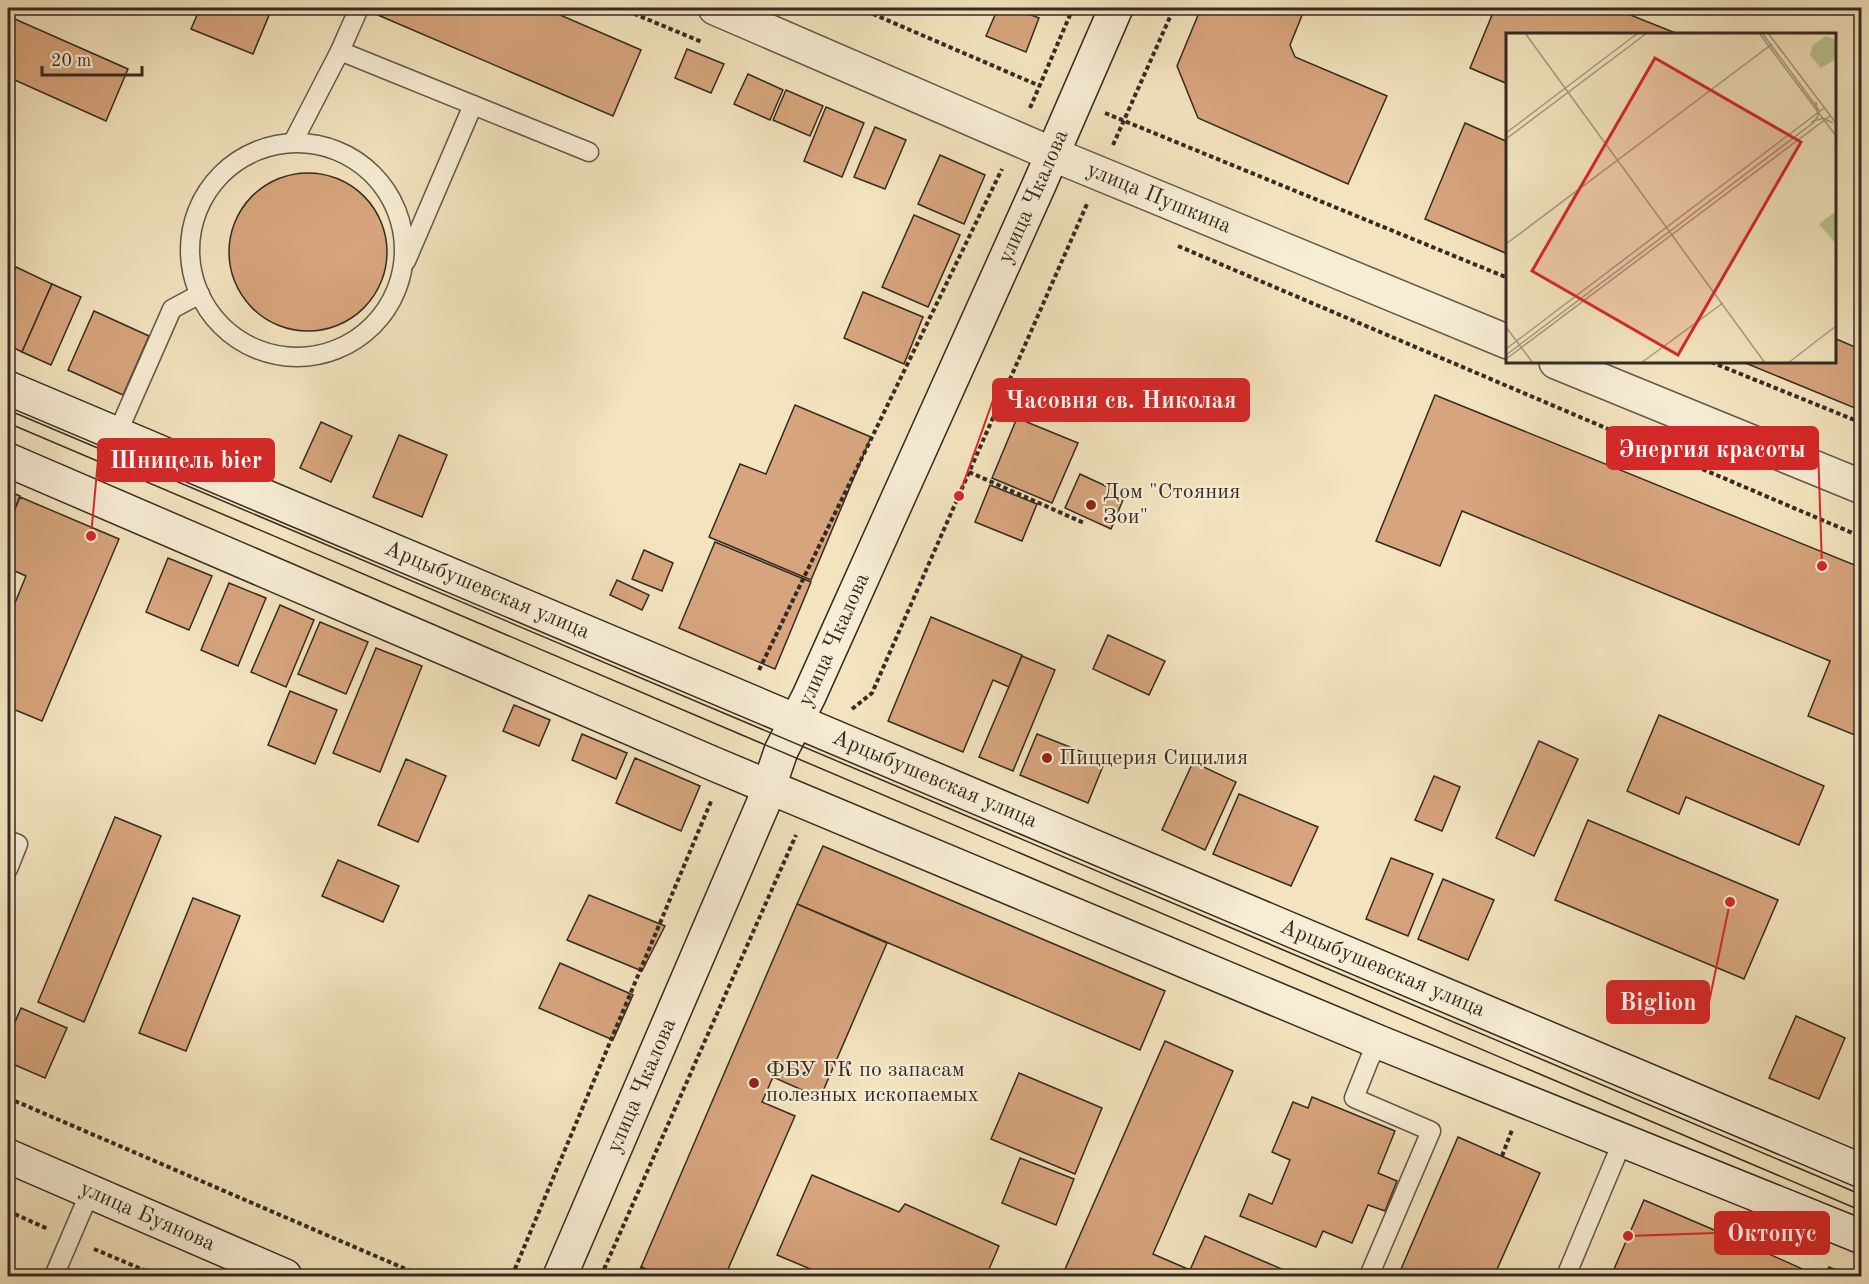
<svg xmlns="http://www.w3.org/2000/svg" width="1869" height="1284" font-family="'Old Standard TT',serif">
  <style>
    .building { fill: #d7a57d; stroke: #352a22; stroke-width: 1.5 }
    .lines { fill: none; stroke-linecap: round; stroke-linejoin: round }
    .lane-casing { stroke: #645849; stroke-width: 21 }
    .street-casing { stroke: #645849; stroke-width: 36 }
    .secondary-casing { stroke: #352a22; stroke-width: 36 }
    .path { stroke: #352a22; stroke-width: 4; stroke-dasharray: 4.5 3; stroke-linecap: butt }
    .lane { stroke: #f7edd5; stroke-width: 18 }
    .street { stroke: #f7edd5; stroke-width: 33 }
    .secondary { stroke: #f7edd5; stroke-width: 33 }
    .tram { stroke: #352a22; stroke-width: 1.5 }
    .poi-dot { fill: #8f2418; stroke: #f7edd5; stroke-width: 2 }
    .labels { text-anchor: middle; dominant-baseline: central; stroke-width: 4.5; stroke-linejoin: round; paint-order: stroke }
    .street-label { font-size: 22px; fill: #352a22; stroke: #f7edd5 }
    .poi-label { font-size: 22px; fill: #352a22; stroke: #f7edd5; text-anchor: start }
    .inset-road { fill: none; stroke: #a79a80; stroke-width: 1.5 }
    .view { fill: #d62828; fill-opacity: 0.15; stroke: #d62828; stroke-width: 3 }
    .inset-edge { fill: none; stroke: #352a22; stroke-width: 3 }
    .leader { fill: none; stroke: #d62828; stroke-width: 2 }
    .callout-dot { fill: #d62828; stroke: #f7edd5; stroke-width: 2 }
    .callout { fill: #d62828; stroke: #d62828; stroke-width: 2 }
    .callout-label { font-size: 24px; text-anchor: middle; font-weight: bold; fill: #fff }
  </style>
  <rect width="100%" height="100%" fill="#f3e4bf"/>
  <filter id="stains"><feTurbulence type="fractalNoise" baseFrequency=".00333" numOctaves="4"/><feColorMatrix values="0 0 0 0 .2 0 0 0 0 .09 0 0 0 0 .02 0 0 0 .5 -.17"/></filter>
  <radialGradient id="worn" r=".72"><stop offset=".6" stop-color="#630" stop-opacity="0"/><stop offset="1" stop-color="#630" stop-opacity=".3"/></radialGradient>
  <g class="building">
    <polygon points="200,8 272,8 253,54 191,29"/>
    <polygon points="381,8 544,8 641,50 613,116 378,15"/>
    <polygon points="998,8 1013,8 1039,18 1026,52 986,36"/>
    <polygon points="1201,8 1305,8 1290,45 1295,57 1387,96 1348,184 1198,118 1177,66"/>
    <polygon points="1495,8 1613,8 1678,34 1508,34 1508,84 1470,68"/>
    <polygon points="8,16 128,69 106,121 8,77"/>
    <polygon points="687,49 724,64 711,93 675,78"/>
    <polygon points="748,74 783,90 770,120 734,104"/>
    <polygon points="786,90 823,106 810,136 773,120"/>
    <polygon points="826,107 864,123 842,177 804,161"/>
    <polygon points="1465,123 1508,142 1508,254 1425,219"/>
    <polygon points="875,127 906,140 885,189 854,177"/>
    <polygon points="940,155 985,175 964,224 918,204"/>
    <circle cx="308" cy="252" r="79"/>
    <polygon points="914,215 960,235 928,307 882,287"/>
    <polygon points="16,267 52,284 22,352 8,345 8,287"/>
    <polygon points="52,284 81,297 51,365 22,352"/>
    <polygon points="863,292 923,317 904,364 844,338"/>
    <polygon points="94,311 149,336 123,395 68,370"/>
    <polygon points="1834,338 1862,350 1862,411 1743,362 1834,362"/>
    <polygon points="1435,395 1862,568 1862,738 1808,716 1830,661 1462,511 1440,566 1376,541"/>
    <polygon points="795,405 871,437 811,580 709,537 740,464 766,474"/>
    <polygon points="1017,418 1078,443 1052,503 992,478"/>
    <polygon points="321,422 352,436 331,482 300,468"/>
    <polygon points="399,435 447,455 422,517 373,497"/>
    <polygon points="1080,474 1125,495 1111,529 1065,508"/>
    <polygon points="990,485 1037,504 1022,541 975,522"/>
    <polygon points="8,491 20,496 8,526"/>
    <polygon points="20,497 119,539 42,721 8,707 8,620 26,576 8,568 8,526"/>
    <polygon points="715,542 811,582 775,669 679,628"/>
    <polygon points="644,550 673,563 662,591 632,579"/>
    <polygon points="168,558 212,576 189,630 146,612"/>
    <polygon points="617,580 649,595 642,610 610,595"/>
    <polygon points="229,583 266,598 238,666 201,650"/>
    <polygon points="280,605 314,620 286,687 251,672"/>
    <polygon points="931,617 1022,655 1009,687 993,680 963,752 888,721"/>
    <polygon points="320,622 368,642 346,694 298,674"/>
    <polygon points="1108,635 1165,661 1149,695 1093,669"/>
    <polygon points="376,648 422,666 380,772 333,753"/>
    <polygon points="1022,656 1055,670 1013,771 979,757"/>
    <polygon points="290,691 337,710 315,764 268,745"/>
    <polygon points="514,705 550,720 539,746 503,731"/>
    <polygon points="1659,715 1824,786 1799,845 1686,797 1679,814 1627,791"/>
    <polygon points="582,734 627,753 616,779 572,760"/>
    <polygon points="1037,734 1105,761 1088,803 1020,775"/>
    <polygon points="1539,741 1578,759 1534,856 1496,838"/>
    <polygon points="635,758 700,786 681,831 616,803"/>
    <polygon points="406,759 446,776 418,842 378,825"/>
    <polygon points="1193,762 1236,782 1205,850 1162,830"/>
    <polygon points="1434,776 1460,787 1442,831 1415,820"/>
    <polygon points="1239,794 1318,827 1291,886 1213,854"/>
    <polygon points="115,817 161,836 84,1022 38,1002"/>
    <polygon points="1588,820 1778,900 1744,979 1555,900"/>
    <polygon points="823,846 1165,991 1140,1050 797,904"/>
    <polygon points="1391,858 1433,874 1408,936 1366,919"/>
    <polygon points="338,860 399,886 383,922 322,896"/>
    <polygon points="1443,879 1494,900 1468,960 1418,939"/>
    <polygon points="589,895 665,926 642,971 567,940"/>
    <polygon points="193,898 240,916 186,1051 139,1033"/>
    <polygon points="797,904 887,943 820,1098 773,1077 762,1102 795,1116 725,1276 662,1276 641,1267"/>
    <polygon points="560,963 633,995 613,1040 539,1008"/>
    <polygon points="21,1008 67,1028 45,1078 8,1062 8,1038"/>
    <polygon points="1796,1016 1845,1038 1819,1099 1769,1078"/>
    <polygon points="1165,1041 1233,1071 1153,1254 1190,1270 1205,1236 1298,1276 1062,1276"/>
    <polygon points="1019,1073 1102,1108 1075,1174 991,1139"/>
    <polygon points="1312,1097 1395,1131 1378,1173 1397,1181 1385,1211 1368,1205 1352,1243 1323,1231 1316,1247 1240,1216 1249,1194 1272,1204 1290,1160 1272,1152 1293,1102 1308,1108"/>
    <polygon points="1458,1137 1540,1173 1494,1276 1398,1276"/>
    <polygon points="1020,1158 1074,1179 1056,1225 1002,1203"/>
    <polygon points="812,1175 899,1212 905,1204 999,1246 989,1269 1007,1276 827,1276 777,1255"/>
    <polygon points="1644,1200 1740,1241 1818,1276 1630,1276 1614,1269"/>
    <polygon points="641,1267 662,1276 637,1276"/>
    <polygon points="1829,1267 1851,1276 1824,1276"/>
  </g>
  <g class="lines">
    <defs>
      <g id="lane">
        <polyline points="340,51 589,152"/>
        <polyline points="293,142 340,51 359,8"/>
        <circle cx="297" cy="250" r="107"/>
        <polyline points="406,261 473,105"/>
        <polyline points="117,434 172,309 200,294"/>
        <polyline points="8,840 18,844 8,869"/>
        <polyline points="54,1276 90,1192"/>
        <polyline points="1369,1276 1431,1131 1354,1098 1370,1058 1381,1043"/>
        <polyline points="1566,1276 1623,1140"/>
      </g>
      <g id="street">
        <path id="s1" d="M 715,8 L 1052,154 L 1508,342"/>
        <polyline points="1556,362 1862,487"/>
      </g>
      <g id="secondary">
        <path id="s2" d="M 8,388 L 1862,1171"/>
        <polyline points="8,460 714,764 1381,1043 1862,1237"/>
        <path id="s3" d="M 8,1156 L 285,1276"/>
        <path id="s4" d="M 560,1276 L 763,804 L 781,751 L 809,696 L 1039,185 L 1116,8"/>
      </g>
    </defs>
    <use href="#lane" class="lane-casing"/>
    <use href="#street" class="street-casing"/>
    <use href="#secondary" class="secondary-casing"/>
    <g class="path">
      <polyline points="620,8 702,42"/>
      <polyline points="859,8 1040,86"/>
      <polyline points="1030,108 1073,8"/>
      <polyline points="1105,113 1508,278"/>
      <polyline points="1113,145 1174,8"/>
      <polyline points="1178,246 1862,537"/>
      <polyline points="1711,362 1862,423"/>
      <polyline points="969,472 1084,523"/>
      <polyline points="759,670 1002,169"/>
      <polyline points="852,709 872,693 1087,204"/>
      <polyline points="8,1098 422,1276"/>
      <polyline points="1502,1156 1512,1130"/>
      <polyline points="8,1211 48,1229"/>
      <polyline points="94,1249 158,1276"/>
      <polyline points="512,1276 712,799"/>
      <polyline points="601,1276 796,835"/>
    </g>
    <use href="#lane" class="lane"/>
    <use href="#street" class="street"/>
    <use href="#secondary" class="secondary"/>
    <g class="tram">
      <polyline points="8,410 1862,1195"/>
      <polyline points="8,423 1862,1211"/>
    </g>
  </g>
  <g class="poi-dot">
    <circle cx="1091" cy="505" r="6"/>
    <circle cx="1047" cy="758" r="6"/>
    <circle cx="754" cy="1083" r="6"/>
  </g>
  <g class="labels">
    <g class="street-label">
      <text stroke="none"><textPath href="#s4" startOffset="1179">улица Чкалова</textPath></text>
      <text stroke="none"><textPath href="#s1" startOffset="483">улица Пушкина</textPath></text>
      <text stroke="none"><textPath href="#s2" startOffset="520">Арцыбушевская улица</textPath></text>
      <text stroke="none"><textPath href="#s4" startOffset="693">улица Чкалова</textPath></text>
      <text stroke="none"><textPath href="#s2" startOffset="1006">Арцыбушевская улица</textPath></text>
      <text stroke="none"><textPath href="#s2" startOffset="1492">Арцыбушевская улица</textPath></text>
      <text stroke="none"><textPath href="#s4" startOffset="207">улица Чкалова</textPath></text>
      <text stroke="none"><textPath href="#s3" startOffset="152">улица Буянова</textPath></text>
    </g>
    <g class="poi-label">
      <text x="1103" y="492">Дом "Стояния<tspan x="1103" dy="25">Зои"</tspan></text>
      <text x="1059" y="758">Пиццерия Сицилия</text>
      <text x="766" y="1070">ФБУ ГК по запасам<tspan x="766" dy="25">полезных ископаемых</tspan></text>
    </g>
  </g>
  <g transform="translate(1506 33)">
    <rect width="330" height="330" fill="#f3e4bf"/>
    <path d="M 320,3 L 330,7 L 330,26 L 315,35 L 304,22 L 307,12 ZM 330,178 L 330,211 L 313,191 Z" fill="#bbc492"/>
    <path class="inset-road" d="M 19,0 L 259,330M 253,0 L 330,103M 256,0 L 313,77M 262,0 L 330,90M 305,89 L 317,85 L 327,90M 0,100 L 132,0M 0,106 L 141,0M 0,211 L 266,11M 0,294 L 27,330M 0,316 L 318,75M 0,322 L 307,90 L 312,83 L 310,69M 0,326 L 324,83M 135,330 L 217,270M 282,330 L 330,293"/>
    <path class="view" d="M 149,25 L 295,109 L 172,322 L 26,238 Z"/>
    <rect width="330" height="330" class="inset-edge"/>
  </g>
  <path class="leader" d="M959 496L993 400M1822 566L1818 448M91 536L98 460M1730 902L1709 1002M1628 1236L1715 1233"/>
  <g class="callout-dot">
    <circle cx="959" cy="496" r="6"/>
    <circle cx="1822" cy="566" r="6"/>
    <circle cx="91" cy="536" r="6"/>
    <circle cx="1730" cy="902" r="6"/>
    <circle cx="1628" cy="1236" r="6"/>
  </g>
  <g class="callout">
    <rect x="993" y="379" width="256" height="42" rx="6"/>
    <rect x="1607" y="427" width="211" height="42" rx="6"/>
    <rect x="98" y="439" width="176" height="42" rx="6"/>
    <rect x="1607" y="981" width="102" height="42" rx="6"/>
    <rect x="1715" y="1212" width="114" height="42" rx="6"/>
  </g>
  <g class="callout-label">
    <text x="1121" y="408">Часовня св. Николая</text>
    <text x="1712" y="457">Энергия красоты</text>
    <text x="186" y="468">Шницель bier</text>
    <text x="1658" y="1010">Biglion</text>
    <text x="1772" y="1241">Октопус</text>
  </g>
  <rect width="1869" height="1284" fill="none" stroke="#f3e4bf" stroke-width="30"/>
  <rect x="9" y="9" width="1851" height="1266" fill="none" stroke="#352a22" stroke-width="3"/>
  <rect x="15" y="15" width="1839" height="1254" fill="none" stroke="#352a22" stroke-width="1.5"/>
  <path d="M42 66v9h100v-9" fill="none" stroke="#352a22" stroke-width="3"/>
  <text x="51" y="66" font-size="18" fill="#352a22" stroke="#f7edd5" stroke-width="4.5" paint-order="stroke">20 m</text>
  <rect width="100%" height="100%" filter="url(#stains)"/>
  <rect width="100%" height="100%" fill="url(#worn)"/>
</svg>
